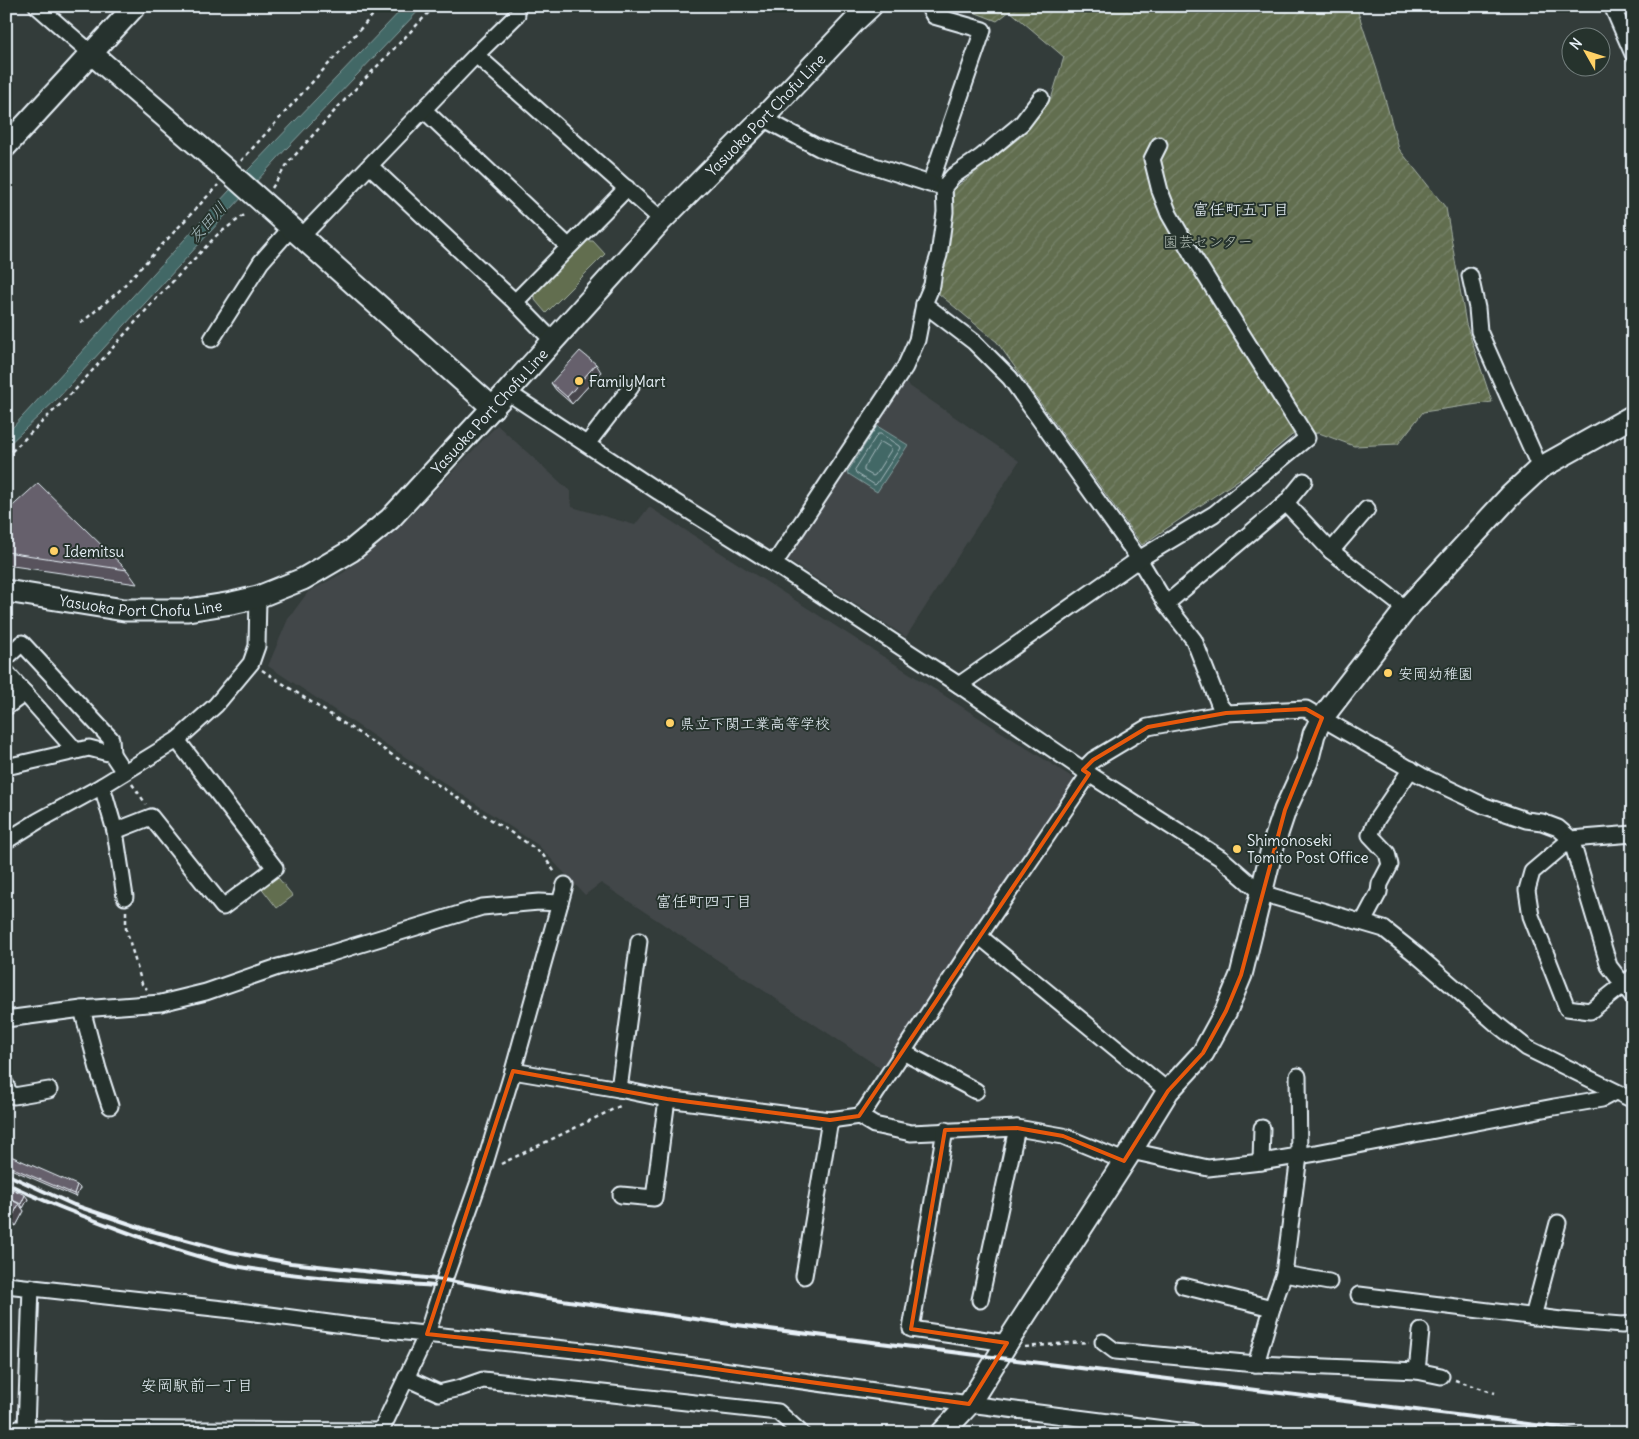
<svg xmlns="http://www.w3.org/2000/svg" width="1639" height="1439" font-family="Delius,'Klee One',sans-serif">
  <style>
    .built { fill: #424749 }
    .park { fill: #626e50; stroke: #a5b0a4 }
    .garden { fill: url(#garden-furrows); stroke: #a5b0a4 }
    .water { fill: #436866; stroke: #859fa0 }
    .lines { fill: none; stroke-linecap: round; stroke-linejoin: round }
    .shore { stroke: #a6babe; stroke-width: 1 }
    .street-casing { stroke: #e8f1f8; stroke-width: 19 }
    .secondary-casing { stroke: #e8f1f8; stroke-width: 25 }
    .path { stroke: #e8f1f8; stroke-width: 2.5; stroke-dasharray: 4 4; stroke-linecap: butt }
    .street { stroke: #26332d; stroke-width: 15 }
    .secondary { stroke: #26332d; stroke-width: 21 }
    .rail { stroke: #e8f1f8; stroke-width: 4 }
    .wall { fill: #58535d; stroke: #e8f1f8 }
    .shaded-wall { fill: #47444c; stroke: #e8f1f8 }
    .building { fill: #66616c; stroke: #e8f1f8 }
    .marked { fill: none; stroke: #e8590c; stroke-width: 4; stroke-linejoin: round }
    .poi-dot { fill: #ffd166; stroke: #26332d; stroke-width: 2 }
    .labels { text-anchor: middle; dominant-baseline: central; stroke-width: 4; stroke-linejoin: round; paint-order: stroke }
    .street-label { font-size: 15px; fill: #e8f1f8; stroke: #26332d }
    .park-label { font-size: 15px; fill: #b2bdb5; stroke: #26332d }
    .poi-label { font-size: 15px; fill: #e8f1f8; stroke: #26332d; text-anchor: start }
    .neighbourhood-label { font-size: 16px; fill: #e8f1f8; stroke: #26332d }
    .water-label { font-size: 16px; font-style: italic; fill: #a6babe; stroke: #26332d }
  </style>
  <defs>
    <pattern id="garden-furrows" width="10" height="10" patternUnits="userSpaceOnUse" patternTransform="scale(1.25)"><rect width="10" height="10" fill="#626e50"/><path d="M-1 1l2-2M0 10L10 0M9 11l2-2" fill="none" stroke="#78836a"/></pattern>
  </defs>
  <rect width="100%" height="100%" fill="#333c3a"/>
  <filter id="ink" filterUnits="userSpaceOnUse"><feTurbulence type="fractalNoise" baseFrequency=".02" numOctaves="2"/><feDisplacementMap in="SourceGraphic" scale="10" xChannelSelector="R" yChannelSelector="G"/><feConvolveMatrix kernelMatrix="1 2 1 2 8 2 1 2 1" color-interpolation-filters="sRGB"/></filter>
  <g filter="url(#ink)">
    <g class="built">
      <polygon points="889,372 1019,461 906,637 772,550"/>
      <polygon points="497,425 570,491 572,507 635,525 649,507 1075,779 882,1069 601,883 585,895 538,845 268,666 288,619 308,592 343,573 397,530"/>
    </g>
    <g class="park">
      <polygon points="585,241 593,241 605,254 546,313 535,300 535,292"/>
      <polygon points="275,874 293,896 277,908 260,886"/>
    </g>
    <polygon class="garden" points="958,6 1356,6 1377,70 1399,149 1446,208 1466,324 1492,402 1423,412 1398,444 1354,446 1319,433 1292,435 1241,478 1142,545 997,342 939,294 954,189 1023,135 1052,96 1064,57 1010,11 997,21"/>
    <g class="water">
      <polygon points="405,6 423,6 287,148 59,397 6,447 6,434 12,428 251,167"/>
      <polygon points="877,426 908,445 877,492 847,473"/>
    </g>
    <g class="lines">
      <g class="shore">
        <polygon points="878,434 881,434 899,446 900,448 877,483 875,485 856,473 855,470"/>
        <polygon points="883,443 891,448 891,450 875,475 873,476 864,471 864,468 879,443"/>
      </g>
      <defs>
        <g id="street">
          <polyline points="37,6 91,53"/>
          <polyline points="928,6 934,16 983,30 930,184 944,187"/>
          <polyline points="1612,6 1633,54"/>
          <polyline points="476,55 662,220"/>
          <polyline points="424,110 568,246"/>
          <polyline points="765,116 772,123 819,148 930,184"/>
          <polyline points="370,166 515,302 553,341"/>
          <polyline points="301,237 476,55 517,15"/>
          <polyline points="1470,276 1477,308 1479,331 1540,468"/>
          <polyline points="515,302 627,188"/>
          <polyline points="924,304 974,342 1010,378 1139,559 1166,604 1194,640 1219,704 1226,713"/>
          <polyline points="212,339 261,262 291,228"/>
          <polyline points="507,392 659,492 774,564 959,685 1089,774 1222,859 1261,893 1384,929 1418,956 1499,1026 1527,1048 1633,1100"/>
          <polyline points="587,444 631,387"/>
          <polyline points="1286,503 1331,551 1406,609"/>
          <polyline points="1331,551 1367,509"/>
          <polyline points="774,564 905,367 917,340 924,304 932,285 934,271 939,255 945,212 944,187 953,176 981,157 1022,123 1041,98"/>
          <polyline points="1166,604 1286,503 1304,481"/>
          <polyline points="6,658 22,643 111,739 112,754"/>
          <polyline points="6,672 76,751"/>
          <polyline points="959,685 1139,559 1214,514 1307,438 1193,256 1169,214 1160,191 1152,159 1159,145"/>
          <polyline points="6,707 25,693"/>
          <polyline points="6,767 89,748 112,754 124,772"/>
          <polyline points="1083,770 1093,760 1148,727 1226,713 1306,709 1422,776 1485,806 1526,820 1542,822 1558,828 1571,839 1633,834"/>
          <polyline points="102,786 115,831 125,897"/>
          <polyline points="115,831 151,817 223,907 275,868 177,740"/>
          <polyline points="6,841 38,821 102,786 177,740 216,705 251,663 257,646 258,597"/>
          <polyline points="1363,922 1379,892 1380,884 1390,865 1387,853 1370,835 1377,819 1411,769"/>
          <polyline points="979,936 1168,1091"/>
          <polyline points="1633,977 1590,1011 1567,1008 1531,916 1527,890 1532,872 1571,839 1609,966 1633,997"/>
          <polyline points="82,1009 98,1069 110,1106"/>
          <polyline points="6,1019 82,1009 161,1003 206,992 278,967 325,955 482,907 539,902 560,903"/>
          <polyline points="903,1052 976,1091"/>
          <polyline points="513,1071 619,1089 667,1099 830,1120 859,1116 865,1110 979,936 1089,774"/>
          <polyline points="1298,1076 1299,1156 1284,1274 1272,1308 1256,1364 1417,1371 1441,1376"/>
          <polyline points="6,1085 8,1091 14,1096 49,1090"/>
          <polyline points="619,1089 639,941"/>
          <polyline points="859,1116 874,1125 911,1133 1017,1128 1063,1136 1124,1161"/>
          <polyline points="945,1130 911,1329 1007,1343"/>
          <polyline points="1131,1151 1208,1168 1261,1162 1316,1153 1554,1107 1602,1099 1615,1092"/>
          <polyline points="1261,1162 1262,1128"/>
          <polyline points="621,1195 654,1198 667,1099"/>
          <polyline points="1284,1274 1329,1282"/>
          <polyline points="804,1276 830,1120"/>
          <polyline points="6,1285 232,1310 359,1327 593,1352 969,1404 1195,1433"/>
          <polyline points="1183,1286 1272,1308"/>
          <polyline points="1359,1295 1561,1320 1622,1325 1633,1324"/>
          <polyline points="980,1300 1017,1128"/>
          <polyline points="1533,1317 1558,1223"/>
          <polyline points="1103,1342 1115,1351 1256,1364"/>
          <polyline points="1417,1371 1421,1331"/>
          <polyline points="406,1378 439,1393 460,1388 483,1380 778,1412 801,1433"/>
          <polyline points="6,1429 381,1431"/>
          <polyline points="26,1429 31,1287"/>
          <polyline points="380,1433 427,1334 444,1280 482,1173 513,1071 565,885"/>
        </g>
        <g id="secondary">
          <polyline points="91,53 230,173 493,408"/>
          <polyline points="6,146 135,6"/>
          <path id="s1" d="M 6,591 L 124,610 L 188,610 L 232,603 L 258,597 L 303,579 L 351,551 L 390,519 L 507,392 L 662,220 L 765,116 L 855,21 L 871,6"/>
          <polyline points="942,1433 969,1404 1007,1343 1131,1151 1168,1091 1203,1053 1226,1011 1241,975 1272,849 1285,810 1307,762 1314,734 1322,718 1406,609 1510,496 1540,468 1633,416"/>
        </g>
      </defs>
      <use href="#street" class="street-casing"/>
      <use href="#secondary" class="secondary-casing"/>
      <g class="path">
        <polyline points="241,161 381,6"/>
        <polyline points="272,188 288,163 339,106 435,6"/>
        <polyline points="81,323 118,292 218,185"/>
        <polyline points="6,457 76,389 156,299 217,235 247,213"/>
        <polyline points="262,670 527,843 543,855 556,874"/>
        <polyline points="132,784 146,804"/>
        <polyline points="126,911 126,929 142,984 147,989"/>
        <polyline points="501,1164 622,1105"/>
        <polyline points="1025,1347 1068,1343 1089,1342"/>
        <polyline points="1455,1380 1495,1393"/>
      </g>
      <use href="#street" class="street"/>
      <use href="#secondary" class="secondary"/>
      <g class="rail">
        <polyline points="6,1174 74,1205 145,1229 231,1252 291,1263 444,1280 541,1297 737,1325 1600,1433"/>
        <path d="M 6,1183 C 42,1201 80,1215 118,1229 C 158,1244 200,1259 241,1267 C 305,1278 370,1281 434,1286"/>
      </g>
    </g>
    <g class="wall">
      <polygon points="601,372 572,404 556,390 551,383"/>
      <polygon points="6,512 127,570 137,584 6,565"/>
      <polygon points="6,1154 80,1188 76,1197 6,1167"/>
      <polygon points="6,1186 28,1199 23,1208 21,1207 24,1211 16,1226 6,1222"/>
    </g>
    <g class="shaded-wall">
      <polygon points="596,364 601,372 572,404 567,397"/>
      <polygon points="77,1185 80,1188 76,1197 74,1194"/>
      <polygon points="25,1195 28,1199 23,1208 21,1204"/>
      <polygon points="19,1204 24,1211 16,1226 11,1219"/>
    </g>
    <g class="building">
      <polygon points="580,351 596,364 567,397 551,383"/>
      <polygon points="38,483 127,570 6,552 6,512"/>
      <polygon points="6,1154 77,1185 74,1194 6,1165"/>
      <polygon points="6,1186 25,1195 21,1204 6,1197"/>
      <polygon points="6,1197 19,1204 11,1219 6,1217"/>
    </g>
  </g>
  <path class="marked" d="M 1306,709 L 1322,718 L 1285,810 L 1241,975 L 1226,1011 L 1203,1053 L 1168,1091 L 1124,1161 L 1063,1136 L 1017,1128 L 945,1130 L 911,1329 L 1007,1343 L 969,1404 L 593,1352 L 427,1334 L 513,1071 L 667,1099 L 830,1120 L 859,1116 L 1089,774 L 1083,770 L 1093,760 L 1148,727 L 1226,713 Z"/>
  <g class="poi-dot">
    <circle cx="579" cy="381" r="5"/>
    <circle cx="54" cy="551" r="5"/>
    <circle cx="1388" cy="673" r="5"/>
    <circle cx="670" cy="723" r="5"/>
    <circle cx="1237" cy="849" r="5"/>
  </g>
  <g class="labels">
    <g class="street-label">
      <text stroke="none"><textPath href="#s1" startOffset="961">Yasuoka Port Chofu Line</textPath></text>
      <text stroke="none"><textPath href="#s1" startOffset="556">Yasuoka Port Chofu Line</textPath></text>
      <text stroke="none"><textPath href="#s1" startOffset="136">Yasuoka Port Chofu Line</textPath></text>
    </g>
    <g class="park-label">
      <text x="1208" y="241">園芸センター</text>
    </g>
    <g class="poi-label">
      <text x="589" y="381">FamilyMart</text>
      <text x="64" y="551">Idemitsu</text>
      <text x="1398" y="673">安岡幼稚園</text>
      <text x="680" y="723">県立下関工業高等学校</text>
      <text x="1247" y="840">Shimonoseki<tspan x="1247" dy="17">Tomito Post Office</tspan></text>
    </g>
    <g class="neighbourhood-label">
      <text x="1241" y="209">富任町五丁目</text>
      <text x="704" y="901">富任町四丁目</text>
      <text x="197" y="1385">安岡駅前一丁目</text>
    </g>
    <g class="water-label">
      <text transform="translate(207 222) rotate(-48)">友田川</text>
    </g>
  </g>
  <rect width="1639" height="1439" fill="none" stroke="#26332d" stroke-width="25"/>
  <rect x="12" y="12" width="1614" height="1414" fill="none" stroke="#e8f1f8" stroke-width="2" filter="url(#ink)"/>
  <g transform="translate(1586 52) rotate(309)"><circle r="24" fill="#26332d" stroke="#747f7e"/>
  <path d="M0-4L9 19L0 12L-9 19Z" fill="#ffd166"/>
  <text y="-8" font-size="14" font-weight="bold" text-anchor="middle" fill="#e8f1f8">N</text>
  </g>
</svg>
